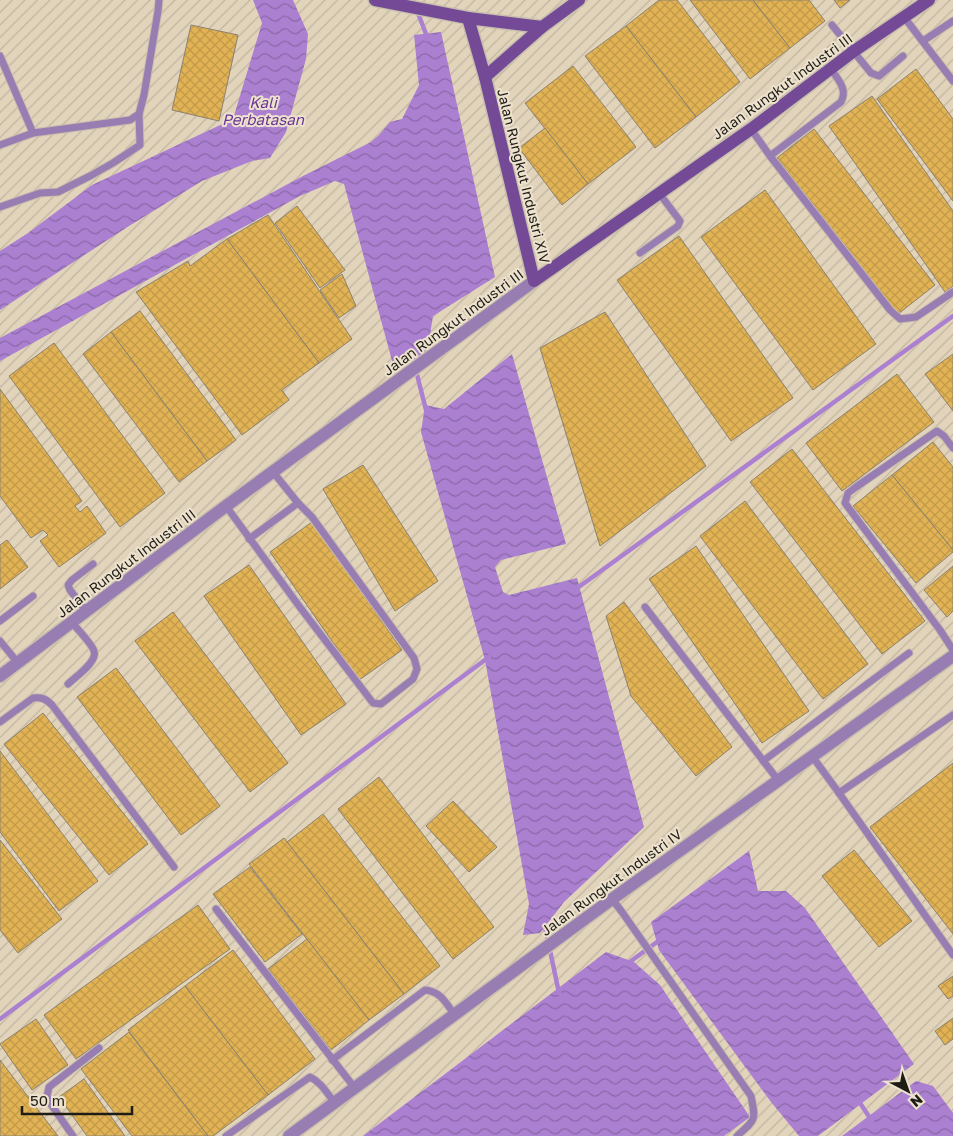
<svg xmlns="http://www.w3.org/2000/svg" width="953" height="1136" font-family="'Golos Text',sans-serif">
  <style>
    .industrial { fill: url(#industrial-furrows) }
    .water { fill: url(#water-waves) }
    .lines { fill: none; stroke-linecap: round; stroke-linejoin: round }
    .stream { stroke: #ab80d1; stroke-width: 4.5 }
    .building { fill: url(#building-cross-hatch); stroke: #8b8170 }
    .lane-casing { stroke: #c7bead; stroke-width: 9 }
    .street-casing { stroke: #c7bead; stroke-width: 15 }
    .secondary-casing { stroke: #c7bead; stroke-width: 15 }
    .lane { stroke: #987db2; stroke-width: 7 }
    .street { stroke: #987db2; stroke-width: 12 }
    .secondary { stroke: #744a97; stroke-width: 12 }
    .labels { text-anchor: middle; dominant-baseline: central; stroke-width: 4; stroke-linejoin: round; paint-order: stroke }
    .street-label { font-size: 14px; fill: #1f1c15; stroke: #ece2ce }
    .water-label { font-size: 15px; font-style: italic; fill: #6b3594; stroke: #ece2ce }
  </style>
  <defs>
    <pattern id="industrial-furrows" width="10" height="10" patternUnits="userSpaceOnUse" patternTransform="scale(1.25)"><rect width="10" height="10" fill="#e2d4bb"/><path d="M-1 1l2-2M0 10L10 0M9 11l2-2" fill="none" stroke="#c1b5a0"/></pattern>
    <pattern id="water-waves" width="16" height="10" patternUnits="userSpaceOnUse" patternTransform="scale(1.25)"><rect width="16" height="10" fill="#ab80d1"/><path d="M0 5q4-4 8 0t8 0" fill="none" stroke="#8b68a8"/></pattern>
    <pattern id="building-cross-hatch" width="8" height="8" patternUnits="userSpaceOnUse" patternTransform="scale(1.25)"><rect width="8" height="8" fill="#e1b354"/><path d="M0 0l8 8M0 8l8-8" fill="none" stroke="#c19948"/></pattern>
  </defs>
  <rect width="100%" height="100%" fill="#ece2ce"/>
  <rect class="industrial" x="0" y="0" width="953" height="1136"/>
  <g class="water">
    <polygon points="253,0 293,0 308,34 306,59 286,132 270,158 252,161 202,181 129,226 0,310 0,251 28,233 92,185 233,119 262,23"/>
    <polygon points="441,32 495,277 433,316 427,354 394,368 344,184 335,181 300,196 0,361 0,338 301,177 371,142 379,135 390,122 402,119 419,85 414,35"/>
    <polygon points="512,354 566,544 501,560 495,567 503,592 509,595 577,578 644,827 564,902 540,933 523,935 529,904 485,660 421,432 425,405 444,409"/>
    <polygon points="749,851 758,891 786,891 805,908 914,1064 818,1136 799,1136 771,1102 659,950 651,922"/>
    <polygon points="606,952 634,962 660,985 750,1117 724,1136 363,1136"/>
    <polygon points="916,1081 933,1086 953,1113 953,1136 842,1136"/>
  </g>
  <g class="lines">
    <g class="stream">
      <polyline points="413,0 426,34 426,39"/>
      <polyline points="412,355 426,410"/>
      <polyline points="576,589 953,316"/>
      <polyline points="544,922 559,993"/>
      <polyline points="627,964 661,939"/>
      <polyline points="0,1019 489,657"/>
      <polyline points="858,1100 872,1121"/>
    </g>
  </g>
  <g class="building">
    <polygon points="659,0 677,0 740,82 696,117 626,26"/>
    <polygon points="690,0 753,0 790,48 750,79"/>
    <polygon points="753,0 809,0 825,21 790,48"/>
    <polygon points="834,0 850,0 840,8"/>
    <polygon points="191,25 238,35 219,121 172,110"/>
    <polygon points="626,26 696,117 655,148 585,56"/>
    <polygon points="573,66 636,147 588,184 525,103"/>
    <polygon points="916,69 953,119 953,201 877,99"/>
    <polygon points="872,96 953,211 953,286 945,292 829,126"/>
    <polygon points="545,128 588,184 562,205 519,148"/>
    <polygon points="814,129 935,285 898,314 777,158"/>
    <polygon points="765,190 876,344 813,390 701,237"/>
    <polygon points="297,206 345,270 320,288 275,223"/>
    <polygon points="268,215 352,339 319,363 227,239"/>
    <polygon points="679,236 793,398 731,441 617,280"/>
    <polygon points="227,239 319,363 282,390 289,400 242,435 136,292 188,261 190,266"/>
    <polygon points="342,274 356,306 339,318 320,290"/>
    <polygon points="140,311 236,440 207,461 111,332"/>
    <polygon points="605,312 706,466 600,546 540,348"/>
    <polygon points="111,332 207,461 179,482 83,354"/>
    <polygon points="54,343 165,493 120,527 9,376"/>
    <polygon points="953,354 953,411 925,374"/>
    <polygon points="897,374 934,422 842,491 806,443"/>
    <polygon points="0,389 82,501 75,506 80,512 87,506 106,533 59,567 40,541 48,535 43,530 31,538 0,496"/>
    <polygon points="933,442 953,467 953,550 892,475"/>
    <polygon points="792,449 925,621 882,654 750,482"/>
    <polygon points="363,465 438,581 395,611 323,489"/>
    <polygon points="892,475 953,550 953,552 916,583 853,506"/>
    <polygon points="745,501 868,664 823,699 700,536"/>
    <polygon points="312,522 402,650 359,680 270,552"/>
    <polygon points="7,540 28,567 0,589 0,545"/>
    <polygon points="696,546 809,711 762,743 649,579"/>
    <polygon points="249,565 346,704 301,735 204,596"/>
    <polygon points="953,566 953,611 947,617 924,590"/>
    <polygon points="624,602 732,747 696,776 631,696 606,616"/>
    <polygon points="173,612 288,763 250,792 135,641"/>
    <polygon points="116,668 220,806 181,835 77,697"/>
    <polygon points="43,713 148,844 109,875 4,744"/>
    <polygon points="0,751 98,881 59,911 0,832"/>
    <polygon points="953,763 953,934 870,827"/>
    <polygon points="379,777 494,927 453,959 338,809"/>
    <polygon points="453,801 497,847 469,872 426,826"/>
    <polygon points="323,814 440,966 404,994 287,842"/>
    <polygon points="284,838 404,994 369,1020 249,864"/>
    <polygon points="0,840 62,919 18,953 0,930"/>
    <polygon points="854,850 912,921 879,947 822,876"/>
    <polygon points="250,867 302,934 265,962 213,894"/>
    <polygon points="198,905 230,949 76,1059 44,1015"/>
    <polygon points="307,939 369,1020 331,1050 268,969"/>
    <polygon points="233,950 315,1059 268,1095 185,986"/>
    <polygon points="953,976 953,996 948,999 938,986"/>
    <polygon points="185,986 268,1095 213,1136 208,1136 128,1030"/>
    <polygon points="953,1018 953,1039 945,1045 935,1031"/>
    <polygon points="36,1019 68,1065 32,1090 0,1044"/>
    <polygon points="129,1032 208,1136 132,1136 81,1069"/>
    <polygon points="0,1060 58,1136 0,1136"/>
    <polygon points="84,1079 125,1136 87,1136 59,1097"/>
  </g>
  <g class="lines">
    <defs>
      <g id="lane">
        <polyline points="904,17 953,81"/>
        <polyline points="832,25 871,73 879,76 903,56"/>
        <polyline points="923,41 953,21"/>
        <polyline points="0,56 33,133 130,120 139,114 144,95 158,11 159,0"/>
        <polyline points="751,129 770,156 890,310 900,319 916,317 953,292"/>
        <polyline points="0,145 33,133"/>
        <path d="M 770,156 L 841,102 C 848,89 838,80 831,69"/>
        <polyline points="0,207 40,193 58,192 90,176 113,163 140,145 139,114"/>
        <polyline points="640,253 678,226 680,221 659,193"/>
        <polyline points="953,448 944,436 937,431 856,487 848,493 845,503 940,630 953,650"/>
        <polyline points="226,506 299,606 373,703 381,704 413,679 417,669 414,658 312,517 298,503"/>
        <polyline points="249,539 298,503 273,472"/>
        <polyline points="645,607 778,780"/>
        <polyline points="87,612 70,590 68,585 72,580 93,564"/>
        <polyline points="0,621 33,596"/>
        <polyline points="0,641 18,663"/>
        <path d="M 68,684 C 75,677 98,662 94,651 C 93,646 77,628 72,623"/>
        <path d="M 0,722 L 33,698 C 42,697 46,699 52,705 L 174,867"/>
        <polyline points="812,756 839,793 953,715"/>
        <polyline points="763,761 909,653"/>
        <polyline points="839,793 953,955"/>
        <path d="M 612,899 L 622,912 L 751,1096 C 756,1121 756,1119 737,1136"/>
        <polyline points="216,909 354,1087"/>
        <path d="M 332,1060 L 425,990 C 440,991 446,1003 454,1014"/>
        <polyline points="73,1136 50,1103 47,1096 49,1087 99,1048"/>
        <path d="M 226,1136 L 310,1077 C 321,1082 327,1093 334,1102"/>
      </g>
      <g id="street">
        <polyline points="0,676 226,506 534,281"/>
        <polyline points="289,1136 612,899 953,656"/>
      </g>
      <g id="secondary">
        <polyline points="375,0 468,18 542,27"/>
        <polyline points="468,18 485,77 534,281 751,129 854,51 929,0"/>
        <polyline points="485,77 542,27 579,0"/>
      </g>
    </defs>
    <use href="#lane" class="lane-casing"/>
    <use href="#street" class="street-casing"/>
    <use href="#secondary" class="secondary-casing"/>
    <use href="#lane" class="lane"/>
    <use href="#street" class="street"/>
    <use href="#secondary" class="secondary"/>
  </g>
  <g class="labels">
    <g class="street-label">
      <text transform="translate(782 86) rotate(-36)">Jalan Rungkut Industri III</text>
      <text transform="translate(524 176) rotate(76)">Jalan Rungkut Industri XIV</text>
      <text transform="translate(453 322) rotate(-36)">Jalan Rungkut Industri III</text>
      <text transform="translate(126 563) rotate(-37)">Jalan Rungkut Industri III</text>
      <text transform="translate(611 882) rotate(-36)">Jalan Rungkut Industri IV</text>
    </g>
    <g class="water-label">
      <text x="263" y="102">Kali<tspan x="263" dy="17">Perbatasan</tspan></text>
    </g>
  </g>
  <g transform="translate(908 1091) rotate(139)" stroke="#ece2ce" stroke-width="4" paint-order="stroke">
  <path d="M0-4L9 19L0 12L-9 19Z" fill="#1f1c15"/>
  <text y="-8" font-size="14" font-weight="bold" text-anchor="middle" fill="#1f1c15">N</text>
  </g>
  <path d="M22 1106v8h110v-8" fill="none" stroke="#1f1c15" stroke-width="2.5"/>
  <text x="30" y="1106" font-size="15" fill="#1f1c15" stroke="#ece2ce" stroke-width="4" paint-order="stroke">50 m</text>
</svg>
